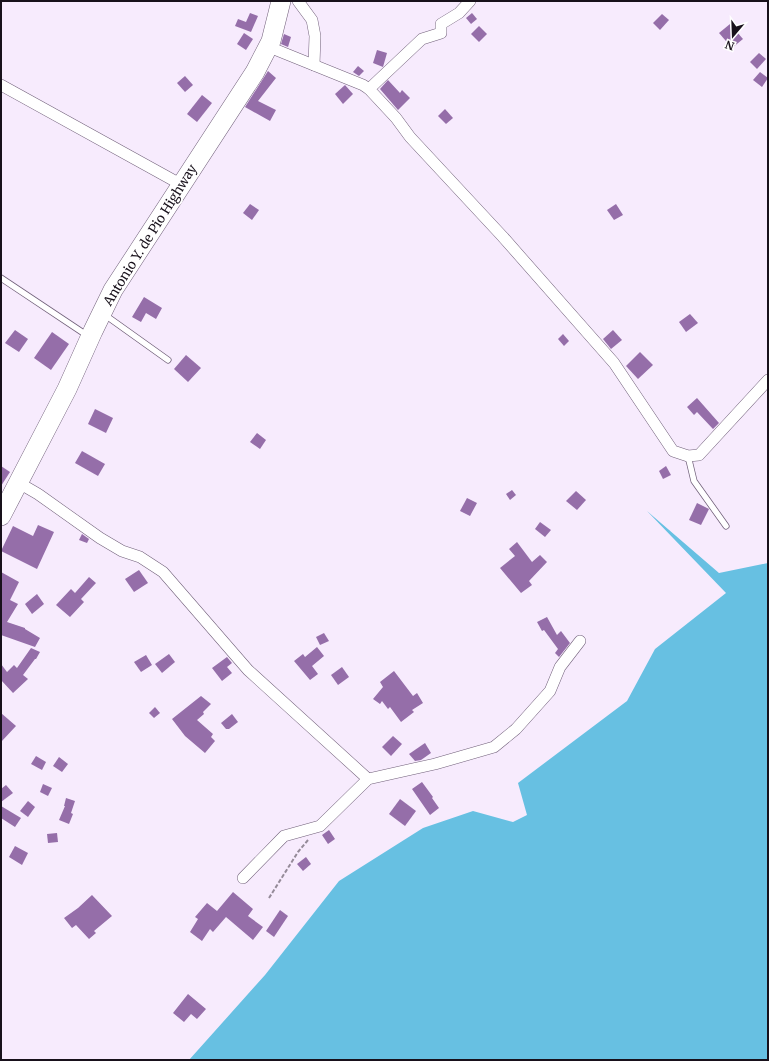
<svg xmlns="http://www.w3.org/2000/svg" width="769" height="1061" font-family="Merriweather,serif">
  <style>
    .water { fill: #67c0e2 }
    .building { fill: #956ea9 }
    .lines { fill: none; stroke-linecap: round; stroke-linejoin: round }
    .service-casing { stroke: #71607a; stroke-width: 7 }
    .minor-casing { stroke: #71607a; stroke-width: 12 }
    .trunk-casing { stroke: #71607a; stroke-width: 20 }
    .path { stroke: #958b99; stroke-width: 2; stroke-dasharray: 4 2; stroke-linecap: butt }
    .service { stroke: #fff; stroke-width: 5.5 }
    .minor { stroke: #fff; stroke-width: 11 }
    .trunk { stroke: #fff; stroke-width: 19 }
    .labels { text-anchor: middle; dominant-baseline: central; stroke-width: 4; stroke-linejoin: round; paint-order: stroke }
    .street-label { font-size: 13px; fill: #18111b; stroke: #fff }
  </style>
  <rect width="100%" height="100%" fill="#f7ebfd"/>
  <polygon class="water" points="647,511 719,573 768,563 768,1060 189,1060 265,975 339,881 423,828 473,811 513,822 527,815 518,783 627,701 655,649 726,593"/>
  <g class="building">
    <polygon points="250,13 258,16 251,32 235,26 238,19 246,22"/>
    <polygon points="472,13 477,19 471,24 466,18"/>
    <polygon points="662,14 669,20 660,30 653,23"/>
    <polygon points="730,24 743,39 732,48 719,33"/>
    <polygon points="479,26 487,34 479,42 471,34"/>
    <polygon points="244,33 253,39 246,50 237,44"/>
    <polygon points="284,34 291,37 288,47 281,44"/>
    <polygon points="377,50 387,53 383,67 373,63"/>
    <polygon points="759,53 766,59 757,69 750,62"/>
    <polygon points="358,66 364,71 359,76 353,72"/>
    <polygon points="268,71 276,78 258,101 276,110 270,121 245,107"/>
    <polygon points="760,72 768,78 762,87 753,80"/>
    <polygon points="185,76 193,85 185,92 177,83"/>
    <polygon points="388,80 400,93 402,90 410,98 398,110 380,89"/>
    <polygon points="345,85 353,94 343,104 335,94"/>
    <polygon points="202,95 212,103 197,122 187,114"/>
    <polygon points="445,109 453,118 446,124 438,116"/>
    <polygon points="250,204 259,210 252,220 243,213"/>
    <polygon points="616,204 623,215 614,220 607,210"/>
    <polygon points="144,297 162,308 156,319 146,313 141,322 132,317"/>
    <polygon points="690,314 698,323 686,332 679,322"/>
    <polygon points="15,330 28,339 19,352 5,343"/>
    <polygon points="613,330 622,340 611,349 603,339"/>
    <polygon points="52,332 69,344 51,370 34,358"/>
    <polygon points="563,334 569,341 564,346 558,339"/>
    <polygon points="640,352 653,365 638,379 626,366"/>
    <polygon points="186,355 201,368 188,382 174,369"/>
    <polygon points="697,398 719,423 713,429 697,412 694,415 687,407"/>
    <polygon points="95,409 113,418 106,433 88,424"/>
    <polygon points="257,433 266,440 260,449 250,442"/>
    <polygon points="82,451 105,464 98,476 75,463"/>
    <polygon points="1,466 10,472 1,486"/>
    <polygon points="666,466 671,475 663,479 659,471"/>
    <polygon points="512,490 516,495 510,500 506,494"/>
    <polygon points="576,491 586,500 577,510 566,501"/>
    <polygon points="467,498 477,503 470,516 460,511"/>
    <polygon points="697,503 709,509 701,525 689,520"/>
    <polygon points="540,522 551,530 545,537 535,529"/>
    <polygon points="38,525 54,532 37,569 1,551 13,526 33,536"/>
    <polygon points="82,534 89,539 87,543 79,540"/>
    <polygon points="517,542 532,562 540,555 547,562 529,581 532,585 521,593 500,568 515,556 509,549"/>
    <polygon points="139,570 148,583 134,592 125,579"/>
    <polygon points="1,572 19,582 10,600 18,604 7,622 25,628 25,629 40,638 35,647 1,635"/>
    <polygon points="89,577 96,583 81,599 84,602 70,617 56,605 71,589 75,593"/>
    <polygon points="37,594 44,604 32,614 25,604"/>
    <polygon points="547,617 557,635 561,631 570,643 559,657 555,653 558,649 544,630 542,631 537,622"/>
    <polygon points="324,633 329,641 320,645 316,637"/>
    <polygon points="317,647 324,656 312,666 318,674 310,680 294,661 303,654 305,657"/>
    <polygon points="31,648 40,652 36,659 35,659 23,675 28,679 13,693 1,680 1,664 7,672 14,665 17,668"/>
    <polygon points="169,654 175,662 162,673 155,664"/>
    <polygon points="146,655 152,665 141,672 134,662"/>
    <polygon points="227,657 232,663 227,667 232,673 222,681 212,668"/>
    <polygon points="342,667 349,677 338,685 331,675"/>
    <polygon points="394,671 413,696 417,693 423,703 412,710 414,712 401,722 390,707 388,709 382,701 380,704 373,699 383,687 380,682"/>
    <polygon points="201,696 211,704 203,712 204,714 197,720 213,734 211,737 215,741 205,753 185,736 172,719"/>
    <polygon points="155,707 160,713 154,718 149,713"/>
    <polygon points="1,713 16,726 1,742"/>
    <polygon points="232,714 238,722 229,729 226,729 221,723"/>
    <polygon points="393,736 402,744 391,756 382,747"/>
    <polygon points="425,743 431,753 421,760 415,761 409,754"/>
    <polygon points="36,756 46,762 42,770 31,764"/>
    <polygon points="59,757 68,764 62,772 53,766"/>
    <polygon points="422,782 433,797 432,798 439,808 430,815 412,789"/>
    <polygon points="43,784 52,788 48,796 40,792"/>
    <polygon points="6,785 13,793 1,802 1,789"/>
    <polygon points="66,798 75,801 71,813 73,814 69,824 59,820 65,806 64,806"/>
    <polygon points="400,799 416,811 405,826 389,814"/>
    <polygon points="28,801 35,807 28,817 20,811"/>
    <polygon points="1,806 21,818 15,827 1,818"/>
    <polygon points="329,830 335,839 328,844 322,835"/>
    <polygon points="57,833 58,842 48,843 47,834"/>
    <polygon points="15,846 28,853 22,865 9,857"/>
    <polygon points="306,857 311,864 303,871 297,864"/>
    <polygon points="233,892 253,909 248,916 263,927 253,940 226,917 213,932 210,929 202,941 190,932 198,919 195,917 207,903 217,911"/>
    <polygon points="92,895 112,916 94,931 96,933 89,939 76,925 72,928 64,918 78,908"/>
    <polygon points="280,910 288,916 274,937 266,931"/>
    <polygon points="188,994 206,1009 197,1019 191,1014 184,1022 173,1013"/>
  </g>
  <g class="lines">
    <defs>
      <g id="service">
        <polyline points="1,278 88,336"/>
        <polyline points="105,315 168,360"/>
        <polyline points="688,456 694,481 726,526"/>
      </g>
      <g id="minor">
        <polyline points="298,1 312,20 315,36 314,65"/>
        <polyline points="470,1 459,13 441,24 441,33 422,39 369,89 396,118 410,137 503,237 614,363 673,451 688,456 699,455 768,380"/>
        <polyline points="269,47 363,85 369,89"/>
        <polyline points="1,85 182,185"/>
        <polyline points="19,483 38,494 100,538 122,551 140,557 163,572 248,670 368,779"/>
        <polyline points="243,878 284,836 320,826 368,779 435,764 494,747 516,729 550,691 560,667 580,641"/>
      </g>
      <polyline id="trunk" points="1,516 67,389 93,331 113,290 255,72 271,41 281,1"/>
    </defs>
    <use href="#service" class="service-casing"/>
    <use href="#minor" class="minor-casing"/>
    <use href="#trunk" class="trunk-casing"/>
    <polyline class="path" points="269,898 298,852 308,840"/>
    <use href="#service" class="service"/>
    <use href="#minor" class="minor"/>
    <use href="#trunk" class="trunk"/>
  </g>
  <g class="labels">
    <g class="street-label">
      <text transform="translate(150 235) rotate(-58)">Antonio Y. de Pio Highway</text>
    </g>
  </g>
  <rect width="769" height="1061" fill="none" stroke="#18111b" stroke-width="4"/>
  <g transform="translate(733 36) rotate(199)" stroke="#ffffff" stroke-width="3" paint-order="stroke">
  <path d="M0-3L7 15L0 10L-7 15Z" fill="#18111b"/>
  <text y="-6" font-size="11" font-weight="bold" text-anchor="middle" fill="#18111b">N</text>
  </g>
</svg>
